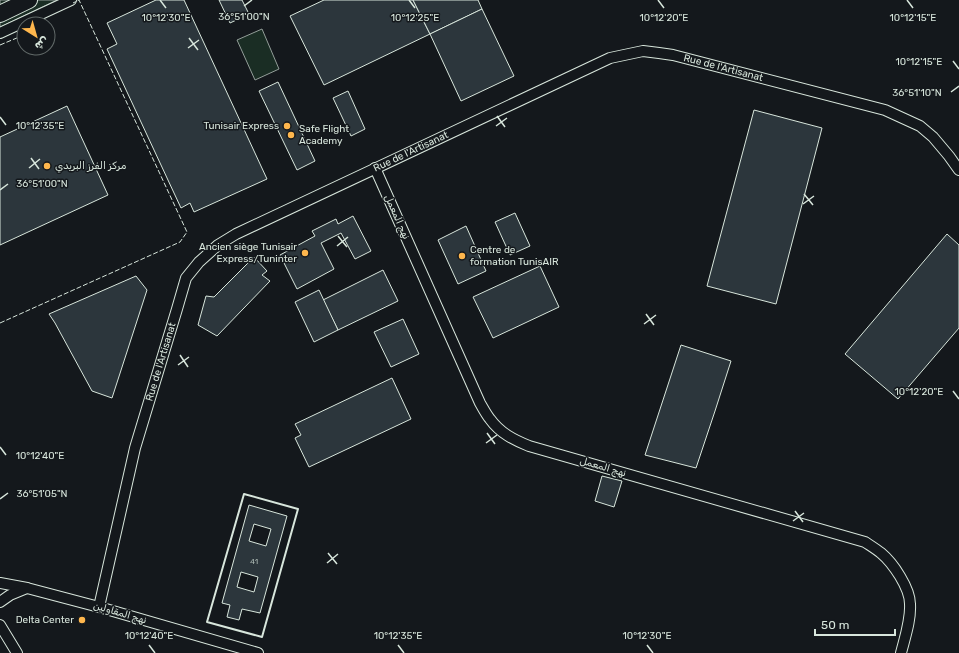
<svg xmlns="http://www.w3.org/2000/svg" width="959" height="653" font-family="Rubik,Cairo,sans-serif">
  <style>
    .green { fill: #1a2d24; stroke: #939e99 }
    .building { fill: #2c363c; stroke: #d8e6dc; fill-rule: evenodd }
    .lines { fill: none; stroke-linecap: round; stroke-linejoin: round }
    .minor-casing { stroke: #d8e6dc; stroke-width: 12 }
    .trunk-casing { stroke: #d8e6dc; stroke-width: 18 }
    .minor { stroke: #14181c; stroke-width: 10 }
    .trunk { stroke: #14181c; stroke-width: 16 }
    .fence { stroke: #d8e6dc; stroke-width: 1; stroke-dasharray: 5 2; stroke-linecap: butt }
    .wall { stroke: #d8e6dc; stroke-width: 2 }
    .ticks { fill: none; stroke: #d8e6dc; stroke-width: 1.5 }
    .poi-dot { fill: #ffb74d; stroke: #14181c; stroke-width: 1.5 }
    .labels { text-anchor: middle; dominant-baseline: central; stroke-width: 3; stroke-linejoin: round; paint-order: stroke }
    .number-label { font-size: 8px; fill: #adbab4 }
    .street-label { font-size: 10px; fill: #d8e6dc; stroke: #14181c }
    .poi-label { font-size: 10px; fill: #d8e6dc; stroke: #14181c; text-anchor: end }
    .ticks-label { font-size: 10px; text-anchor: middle; fill: #d8e6dc; stroke: #14181c; stroke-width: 3; stroke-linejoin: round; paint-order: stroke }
  </style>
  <rect width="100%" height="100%" fill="#14181c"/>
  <g class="green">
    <polygon points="0,0 57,0 0,27"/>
    <polygon points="262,29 279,69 255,80 237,40"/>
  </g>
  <g class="building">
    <polygon points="156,0 184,0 267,179 194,212 190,203 181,208 107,49 117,44 107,23"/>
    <polygon points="219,0 242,0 249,14 230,23"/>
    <polygon points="324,0 413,0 430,34 324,85 290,16"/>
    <polygon points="413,0 478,0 482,9 430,34"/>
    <polygon points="482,9 514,76 461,101 430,34"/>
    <polygon points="278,82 315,161 297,170 259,91"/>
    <polygon points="348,91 365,129 351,136 333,98"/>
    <polygon points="67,106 108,195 0,245 0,137"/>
    <polygon points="754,110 822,128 776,304 707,286"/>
    <polygon points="515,213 530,246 510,255 495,222"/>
    <polygon points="353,216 371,251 355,259 341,233 321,243 334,269 297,289 280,255 315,236 312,231 336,219 338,224"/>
    <polygon points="466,226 486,271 458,284 438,240"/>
    <polygon points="947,234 959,245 959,328 898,399 845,354"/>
    <polygon points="254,257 267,271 262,275 270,281 217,336 198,325 206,296 214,297"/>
    <polygon points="540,266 559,307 493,338 473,297"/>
    <polygon points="383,270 398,301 338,330 323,300"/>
    <polygon points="136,276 147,290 112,398 92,391 55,323 49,314"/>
    <polygon points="319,290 338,330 314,342 295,302"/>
    <polygon points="403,319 419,354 391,367 374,332"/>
    <polygon points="681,345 731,361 715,411 696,468 645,455"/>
    <polygon points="392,378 411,419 309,467 295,438 301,435 295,424"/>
    <polygon points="602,476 622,481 614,507 595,501"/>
    <path d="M 249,505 L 287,516 L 260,613 L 242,609 L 239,620 L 227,617 L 230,605 L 222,603 ZM 254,524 L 271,529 L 266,546 L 249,541 ZM 241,572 L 258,577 L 254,592 L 237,587 Z"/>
  </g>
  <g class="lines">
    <defs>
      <g id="minor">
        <polyline points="0,33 71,0"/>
        <path d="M 375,168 L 480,403 C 483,408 486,414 490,419 C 500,433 514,440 529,446 L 865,542 C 871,546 876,549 881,553 C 893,563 910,588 910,604 C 911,620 905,637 901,653"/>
        <polyline points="0,583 27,588 99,607 258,653"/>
        <polyline points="0,602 10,595 27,588"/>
        <path id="s1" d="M 99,607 L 135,448 L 177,309 L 186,278 L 199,262 L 218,245 L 236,234 L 610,58 L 643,51 L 659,53 L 673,55 L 885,110 L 920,126 L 933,137 L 949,156 L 959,170"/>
        <polyline points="0,625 17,653"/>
      </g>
      <polyline id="trunk" points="0,14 29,0"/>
    </defs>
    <use href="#minor" class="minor-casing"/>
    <use href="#trunk" class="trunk-casing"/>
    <use href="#minor" class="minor"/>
    <use href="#trunk" class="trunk"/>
    <g class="fence">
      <polyline points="0,45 24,35"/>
      <polyline points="0,323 180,242 187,232 79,0 73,3"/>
    </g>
    <polygon class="wall" points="244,494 298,509 262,637 207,622"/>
  </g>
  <path class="ticks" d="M 160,0 L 166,8M 409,0 L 415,8M 658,0 L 664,8M 907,0 L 913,8M 244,6 L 252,0M 189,38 L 198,50M 188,48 L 199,40M 953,61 L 959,69M 951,92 L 959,86M 497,116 L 505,127M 0,117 L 6,125M 496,126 L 507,118M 31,158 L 39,169M 29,168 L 40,159M 0,190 L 8,184M 804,194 L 813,205M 803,204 L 814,196M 338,236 L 347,247M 337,246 L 348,237M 646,314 L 654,325M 644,324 L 656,315M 180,355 L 188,367M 178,365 L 189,357M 953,391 L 959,399M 487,433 L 495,444M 486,443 L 497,435M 0,447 L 6,455M 0,499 L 8,493M 795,511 L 803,522M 793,521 L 804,513M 328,553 L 337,564M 327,563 L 338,554M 149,645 L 155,653M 398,645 L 404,653M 647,645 L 653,653"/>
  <g class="poi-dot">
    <circle cx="287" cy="126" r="4"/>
    <circle cx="291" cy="135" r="4"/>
    <circle cx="47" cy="166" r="4"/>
    <circle cx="305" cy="253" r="4"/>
    <circle cx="462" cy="256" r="4"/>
    <circle cx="82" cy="620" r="4"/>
  </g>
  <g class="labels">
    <g class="number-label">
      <text x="254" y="561">41</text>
    </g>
    <g class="street-label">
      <text stroke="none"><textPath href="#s1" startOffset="937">Rue de l'Artisanat</textPath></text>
      <text stroke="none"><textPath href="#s1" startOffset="601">Rue de l'Artisanat</textPath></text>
      <text transform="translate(397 217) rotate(66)">نهج المعمل</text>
      <text stroke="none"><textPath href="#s1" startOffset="253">Rue de l'Artisanat</textPath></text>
      <text transform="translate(603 467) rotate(16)">نهج المعمل</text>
      <text transform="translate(120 613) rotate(16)">نهج المقاولين</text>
    </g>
    <g class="poi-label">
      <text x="279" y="126">Tunisair Express</text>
      <text x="299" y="129" text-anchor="start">Safe Flight<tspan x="299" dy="12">Academy</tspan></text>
      <text x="55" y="166" text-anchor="start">مركز الفرز البريدي</text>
      <text x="297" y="247">Ancien siège Tunisair<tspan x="297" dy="12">Express/Tuninter</tspan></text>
      <text x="470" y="250" text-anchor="start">Centre de<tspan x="470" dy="12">formation TunisAIR</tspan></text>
      <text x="74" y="620">Delta Center</text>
    </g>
  </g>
  <g class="ticks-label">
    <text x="244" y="20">36°51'00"N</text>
    <text x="166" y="21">10°12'30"E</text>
    <text x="415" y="21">10°12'25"E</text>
    <text x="913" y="21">10°12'15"E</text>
    <text x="664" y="21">10°12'20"E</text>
    <text x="919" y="65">10°12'15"E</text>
    <text x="917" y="96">36°51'10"N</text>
    <text x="40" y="129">10°12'35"E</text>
    <text x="42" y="187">36°51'00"N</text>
    <text x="919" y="395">10°12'20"E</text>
    <text x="40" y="459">10°12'40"E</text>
    <text x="42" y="497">36°51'05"N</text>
    <text x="149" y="639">10°12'40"E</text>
    <text x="398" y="639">10°12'35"E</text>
    <text x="647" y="639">10°12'30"E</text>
  </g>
  <g transform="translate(36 36) rotate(143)"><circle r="19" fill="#14181c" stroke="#626a69"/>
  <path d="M0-3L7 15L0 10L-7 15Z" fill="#ffb74d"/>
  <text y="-6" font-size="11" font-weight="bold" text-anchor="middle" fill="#d8e6dc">ش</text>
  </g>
  <path d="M815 629v6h80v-6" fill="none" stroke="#d8e6dc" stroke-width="2"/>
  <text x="821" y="629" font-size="12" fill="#d8e6dc" stroke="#14181c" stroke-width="3" paint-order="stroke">50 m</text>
</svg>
